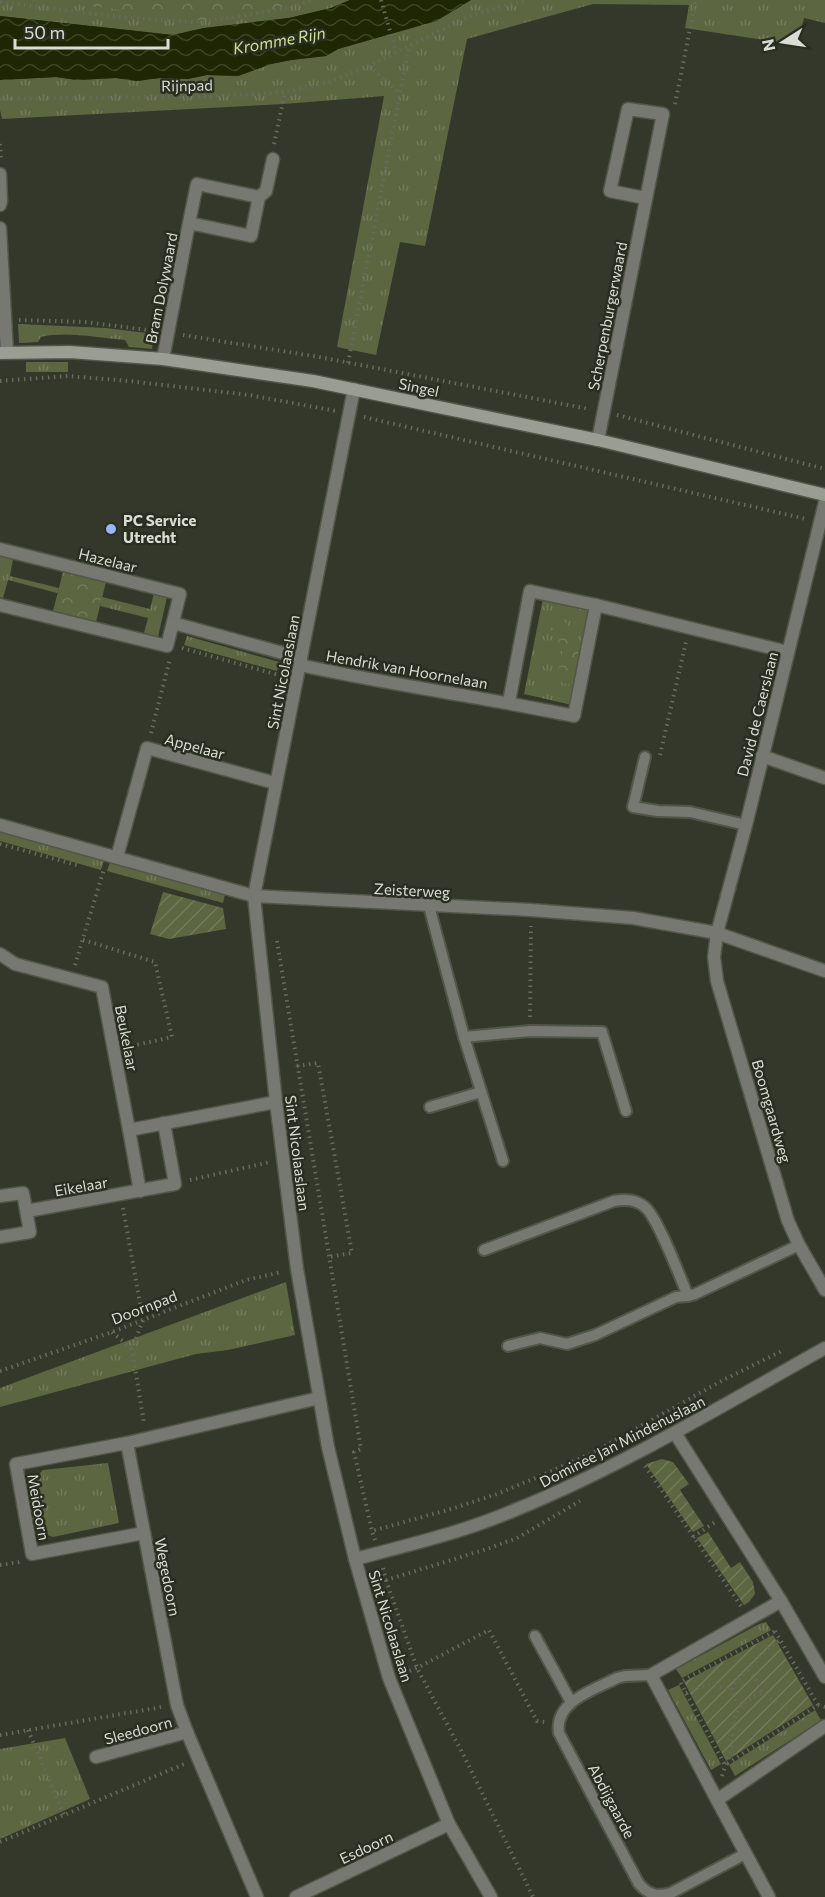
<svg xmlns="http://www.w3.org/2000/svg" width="825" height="1897" font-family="Commissioner,sans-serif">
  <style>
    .grass { fill: url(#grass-tufts) }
    .park { fill: url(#park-crowns) }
    .garden { fill: url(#garden-furrows) }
    .water { fill: url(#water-waves) }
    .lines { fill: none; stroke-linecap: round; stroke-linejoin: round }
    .lane-casing { stroke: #525649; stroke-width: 14 }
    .street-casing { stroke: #525649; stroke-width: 15 }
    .secondary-casing { stroke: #525649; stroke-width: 15 }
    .path { stroke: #676b5f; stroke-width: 4; stroke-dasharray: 1.5 4.5; stroke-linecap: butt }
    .lane { stroke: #767871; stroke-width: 10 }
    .street { stroke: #767871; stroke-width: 12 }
    .secondary { stroke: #999d92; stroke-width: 12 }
    .poi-dot { fill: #9db4fd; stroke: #2a2e21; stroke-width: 2 }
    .labels { text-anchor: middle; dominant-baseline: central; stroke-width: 5; stroke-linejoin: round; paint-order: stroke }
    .street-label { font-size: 15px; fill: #daddd4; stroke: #2a2e21 }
    .poi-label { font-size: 15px; font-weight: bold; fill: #daddd4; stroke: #2a2e21; text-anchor: start }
    .water-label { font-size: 16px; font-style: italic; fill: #cce096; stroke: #2a2e21 }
  </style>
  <defs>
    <pattern id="grass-tufts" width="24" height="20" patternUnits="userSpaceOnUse" patternTransform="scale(1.5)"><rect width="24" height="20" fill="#5c6640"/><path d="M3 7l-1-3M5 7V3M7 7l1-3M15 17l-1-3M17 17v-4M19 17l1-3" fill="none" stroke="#737b5b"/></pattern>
    <pattern id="park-crowns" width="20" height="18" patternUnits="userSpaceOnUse" patternTransform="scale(1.5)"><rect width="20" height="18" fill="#5c6640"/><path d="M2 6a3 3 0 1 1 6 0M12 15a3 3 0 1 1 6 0" fill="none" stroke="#737b5b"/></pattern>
    <pattern id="garden-furrows" width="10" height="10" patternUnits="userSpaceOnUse" patternTransform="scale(1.5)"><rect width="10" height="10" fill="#5c6640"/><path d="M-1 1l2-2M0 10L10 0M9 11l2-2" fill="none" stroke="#737b5b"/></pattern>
    <pattern id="water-waves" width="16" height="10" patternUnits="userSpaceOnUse" patternTransform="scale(1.5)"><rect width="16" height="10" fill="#1e2603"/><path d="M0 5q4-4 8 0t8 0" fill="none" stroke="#3e4527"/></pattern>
  </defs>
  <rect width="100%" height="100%" fill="#34382a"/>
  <g class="grass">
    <polygon points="0,0 350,0 331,8 289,18 204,28 173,35 0,16"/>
    <polygon points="471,0 825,0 825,23 804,18 797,45 685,28 689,5 593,4 467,39 425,246 400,242 376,355 337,347 384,96 284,104 2,119 0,110 0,80 56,77 77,80 116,78 137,81 160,78 188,79 207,75 238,76 271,64 291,60 326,56 338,49 436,21"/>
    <path d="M 18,324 L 106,328 L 154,334 L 152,349 L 129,347 L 125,340 C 98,338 67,331 41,337 L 38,342 L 19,343 Z"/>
    <rect x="26" y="362" width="42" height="10"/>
    <polygon points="0,555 13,559 10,576 59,588 57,593 8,580 3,598 0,597"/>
    <polygon points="154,593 167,597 158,637 144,633 148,618 100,606 102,597 150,609"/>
    <polygon points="543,598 592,609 572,705 524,694"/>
    <polygon points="187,636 279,662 277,671 184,645"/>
    <polygon points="0,832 104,861 101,870 0,841"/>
    <polygon points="110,862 225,894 223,903 107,871"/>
    <polygon points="286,1282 295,1335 228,1350 196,1354 0,1407 0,1388"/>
    <polygon points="108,1463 119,1523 53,1537 26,1528 21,1492 43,1470"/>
    <polygon points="766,1622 771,1630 682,1678 676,1669 759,1624"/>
    <polygon points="679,1685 721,1764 711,1770 668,1690"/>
    <polygon points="815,1710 821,1720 817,1723 735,1776 729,1765"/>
    <polygon points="65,1738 90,1799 0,1839 0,1749"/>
  </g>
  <g class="park">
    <polygon points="46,0 303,0 284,7 219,20 194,20"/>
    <polygon points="63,572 106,582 96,622 53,611"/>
    <polygon points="562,617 580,645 570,685 556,681 563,650 550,629"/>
  </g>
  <g class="garden">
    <polygon points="163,892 223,908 226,929 169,939 150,934"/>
    <polygon points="662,1459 673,1462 689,1484 680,1490 704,1526 693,1532 646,1464"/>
    <polygon points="708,1532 731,1568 740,1562 753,1582 755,1594 749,1602 744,1605 697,1538"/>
    <polygon points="773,1635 813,1705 726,1761 684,1682"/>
  </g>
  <polygon class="water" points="350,0 471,0 436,21 338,49 326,56 291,60 271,64 238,76 207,75 188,79 160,78 137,81 116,78 77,80 56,77 0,80 0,16 173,35 204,28 289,18 331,8"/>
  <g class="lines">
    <defs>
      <g id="lane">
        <polyline points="645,757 633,807 658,811 690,812 746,825"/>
        <polyline points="429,906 464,1037 503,1161"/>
        <polyline points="464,1037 530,1031 602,1032 626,1111"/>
        <polyline points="430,1107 481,1092"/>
        <path d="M 484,1250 L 614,1201 C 625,1199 636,1199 645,1207 C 658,1218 680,1277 688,1296"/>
        <polyline points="508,1346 540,1338 567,1344 595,1335 676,1297 688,1296 695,1294 799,1245"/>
        <polyline points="535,1636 571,1702"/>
        <path d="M 651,1675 L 625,1676 L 617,1678 C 594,1690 554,1701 559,1733 L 639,1884 C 649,1895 657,1897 671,1893 L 745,1854"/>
      </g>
      <g id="street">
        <polyline points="0,174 1,201 0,205"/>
        <polyline points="259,197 266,191 273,159"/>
        <polyline points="0,228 7,352"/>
        <polyline points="163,359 189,223 251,236 259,197 197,184 189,223"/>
        <polyline points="354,389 254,896 276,1102 297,1269 328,1447 355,1559 389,1678 449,1824 491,1897"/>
        <polyline points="598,440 663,114 628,109 610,191 645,198"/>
        <polyline points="825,502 746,825 717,933 714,957 717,981 788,1221 799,1245 825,1290"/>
        <polyline points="0,549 180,594 167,646 0,605"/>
        <polyline points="173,623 301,658"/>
        <path d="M 300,665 C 390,685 483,697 574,716 L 596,605"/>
        <polyline points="509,702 530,591 596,605 788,652"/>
        <polyline points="762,756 825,778"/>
        <polyline points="0,825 254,896 531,910 633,918 717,933 825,971"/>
        <polyline points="117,857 147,748 275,783"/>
        <polyline points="0,954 15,964 102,987 129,1130"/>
        <polyline points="140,1191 129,1130 276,1102"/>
        <polyline points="0,1196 23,1193 30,1232 0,1237"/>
        <polyline points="27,1211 175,1184 164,1123"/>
        <polyline points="675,1433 781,1601 825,1677"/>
        <polyline points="127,1443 16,1464 32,1554 144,1533"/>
        <path d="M 355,1559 C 409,1545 464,1532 515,1510 C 623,1466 723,1405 825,1348"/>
        <polyline points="781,1601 651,1675 717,1800 825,1726"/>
        <polyline points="96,1757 187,1732"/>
        <polyline points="717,1800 769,1897"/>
        <polyline points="257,1897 187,1732 177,1705 127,1443 319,1398"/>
        <polyline points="296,1897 449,1824"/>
      </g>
      <polyline id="secondary" points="0,353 70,352 163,359 313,381 598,440 825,495"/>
    </defs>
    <use href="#lane" class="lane-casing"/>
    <use href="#street" class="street-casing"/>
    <use href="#secondary" class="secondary-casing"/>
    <g class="path">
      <polyline points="381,0 396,52"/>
      <polyline points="0,2 120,17 192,22 232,18 289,7 314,0"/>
      <polyline points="369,66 400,94"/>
      <polyline points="0,99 220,96 285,92 329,82 369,66 472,15 525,0"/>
      <polyline points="675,104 695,4 694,0"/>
      <polyline points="0,144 1,159"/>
      <polyline points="274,144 285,92"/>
      <polyline points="19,320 85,322 155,331"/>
      <polyline points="183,335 319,357 589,409"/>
      <polyline points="348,363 409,47"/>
      <polyline points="0,381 68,376 129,381 249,395 336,411"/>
      <polyline points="617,415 825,469"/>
      <polyline points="364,417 806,519"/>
      <polyline points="182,648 282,676"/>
      <polyline points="151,733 170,659"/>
      <polyline points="660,755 686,642"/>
      <polyline points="0,844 77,865"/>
      <polyline points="83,940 155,962 172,1037 127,1047"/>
      <polyline points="277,941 361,1449 354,1452 372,1531"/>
      <polyline points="75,965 104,869"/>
      <polyline points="530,1017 531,926"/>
      <polyline points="297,1066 318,1063 352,1253 328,1257"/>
      <polyline points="190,1180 270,1162"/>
      <polyline points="123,1208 143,1320 132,1349 144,1423"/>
      <polyline points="112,1332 132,1349"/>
      <polyline points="0,1371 112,1332 246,1280 282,1272"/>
      <polyline points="645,1466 741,1606"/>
      <polyline points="693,1537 715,1522"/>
      <polyline points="375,1540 372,1531 451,1509 497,1494 538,1477 592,1453 725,1379 784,1350"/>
      <polyline points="0,1565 20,1562"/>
      <polyline points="383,1568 386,1580 487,1549 517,1538 580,1501"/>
      <polyline points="386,1580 417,1668 464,1756 533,1897"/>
      <polygon points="775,1631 818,1705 725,1765 680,1682"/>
      <polyline points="748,1670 755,1678 762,1693"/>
      <polyline points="404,1673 417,1668 489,1630 537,1721 545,1722"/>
      <path d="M 686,1693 C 709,1682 709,1683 732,1691"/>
      <path d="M 741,1704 L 736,1700 L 732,1691 C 735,1678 744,1676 752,1666 C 762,1655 767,1648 780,1640"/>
      <polyline points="818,1705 825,1707"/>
      <polyline points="28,1730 64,1815"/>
      <polyline points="0,1735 162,1707"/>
      <path d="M 722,1776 C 724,1768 728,1761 730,1754 C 737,1725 727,1705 762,1693 L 800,1717"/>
      <polyline points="0,1842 184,1764"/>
    </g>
    <use href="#lane" class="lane"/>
    <use href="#street" class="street"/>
    <use href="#secondary" class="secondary"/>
  </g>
  <circle class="poi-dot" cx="111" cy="529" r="6"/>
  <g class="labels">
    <g class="street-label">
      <text transform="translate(187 85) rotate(-1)">Rijnpad</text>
      <text transform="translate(161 288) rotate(-79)">Bram Dolywaard</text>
      <text transform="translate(607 316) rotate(-79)">Scherpenburgerwaard</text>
      <text transform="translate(419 387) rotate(12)">Singel</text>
      <text transform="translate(108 560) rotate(14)">Hazelaar</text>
      <text transform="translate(407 669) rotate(10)">Hendrik van Hoornelaan</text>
      <text transform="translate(283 672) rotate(-79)">Sint Nicolaaslaan</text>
      <text transform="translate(757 714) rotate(-76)">David de Caerslaan</text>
      <text transform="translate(195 746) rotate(15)">Appelaar</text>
      <text transform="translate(412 890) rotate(3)">Zeisterweg</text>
      <text transform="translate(127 1038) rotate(79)">Beukelaar</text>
      <text transform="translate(772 1111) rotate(74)">Boomgaardweg</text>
      <text transform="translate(298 1153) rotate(83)">Sint Nicolaaslaan</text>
      <text transform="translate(81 1186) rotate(-10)">Eikelaar</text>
      <text transform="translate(144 1307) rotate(-21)">Doornpad</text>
      <text transform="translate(622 1441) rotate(-27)">Dominee Jan Mindenuslaan</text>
      <text transform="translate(39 1507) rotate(80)">Meidoorn</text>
      <text transform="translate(168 1577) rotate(79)">Wegedoorn</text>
      <text transform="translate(391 1626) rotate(73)">Sint Nicolaaslaan</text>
      <text transform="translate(138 1730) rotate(-15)">Sleedoorn</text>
      <text transform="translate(612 1801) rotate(62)">Abdijgaarde</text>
      <text transform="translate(366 1847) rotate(-25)">Esdoorn</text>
    </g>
    <g class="poi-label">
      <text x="123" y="520">PC Service<tspan x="123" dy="17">Utrecht</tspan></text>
    </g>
    <g class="water-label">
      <text transform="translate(279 40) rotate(-10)">Kromme Rijn</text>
    </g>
  </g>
  <g transform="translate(783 42) rotate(258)" stroke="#2a2e21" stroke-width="4.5" paint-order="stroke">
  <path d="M0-4.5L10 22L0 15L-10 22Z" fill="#daddd4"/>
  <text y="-9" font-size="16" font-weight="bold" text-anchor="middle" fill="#daddd4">N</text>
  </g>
  <path d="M15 39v9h153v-9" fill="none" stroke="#daddd4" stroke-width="3"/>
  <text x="24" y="39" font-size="18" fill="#daddd4" stroke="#2a2e21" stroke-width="4.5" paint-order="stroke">50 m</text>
</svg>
